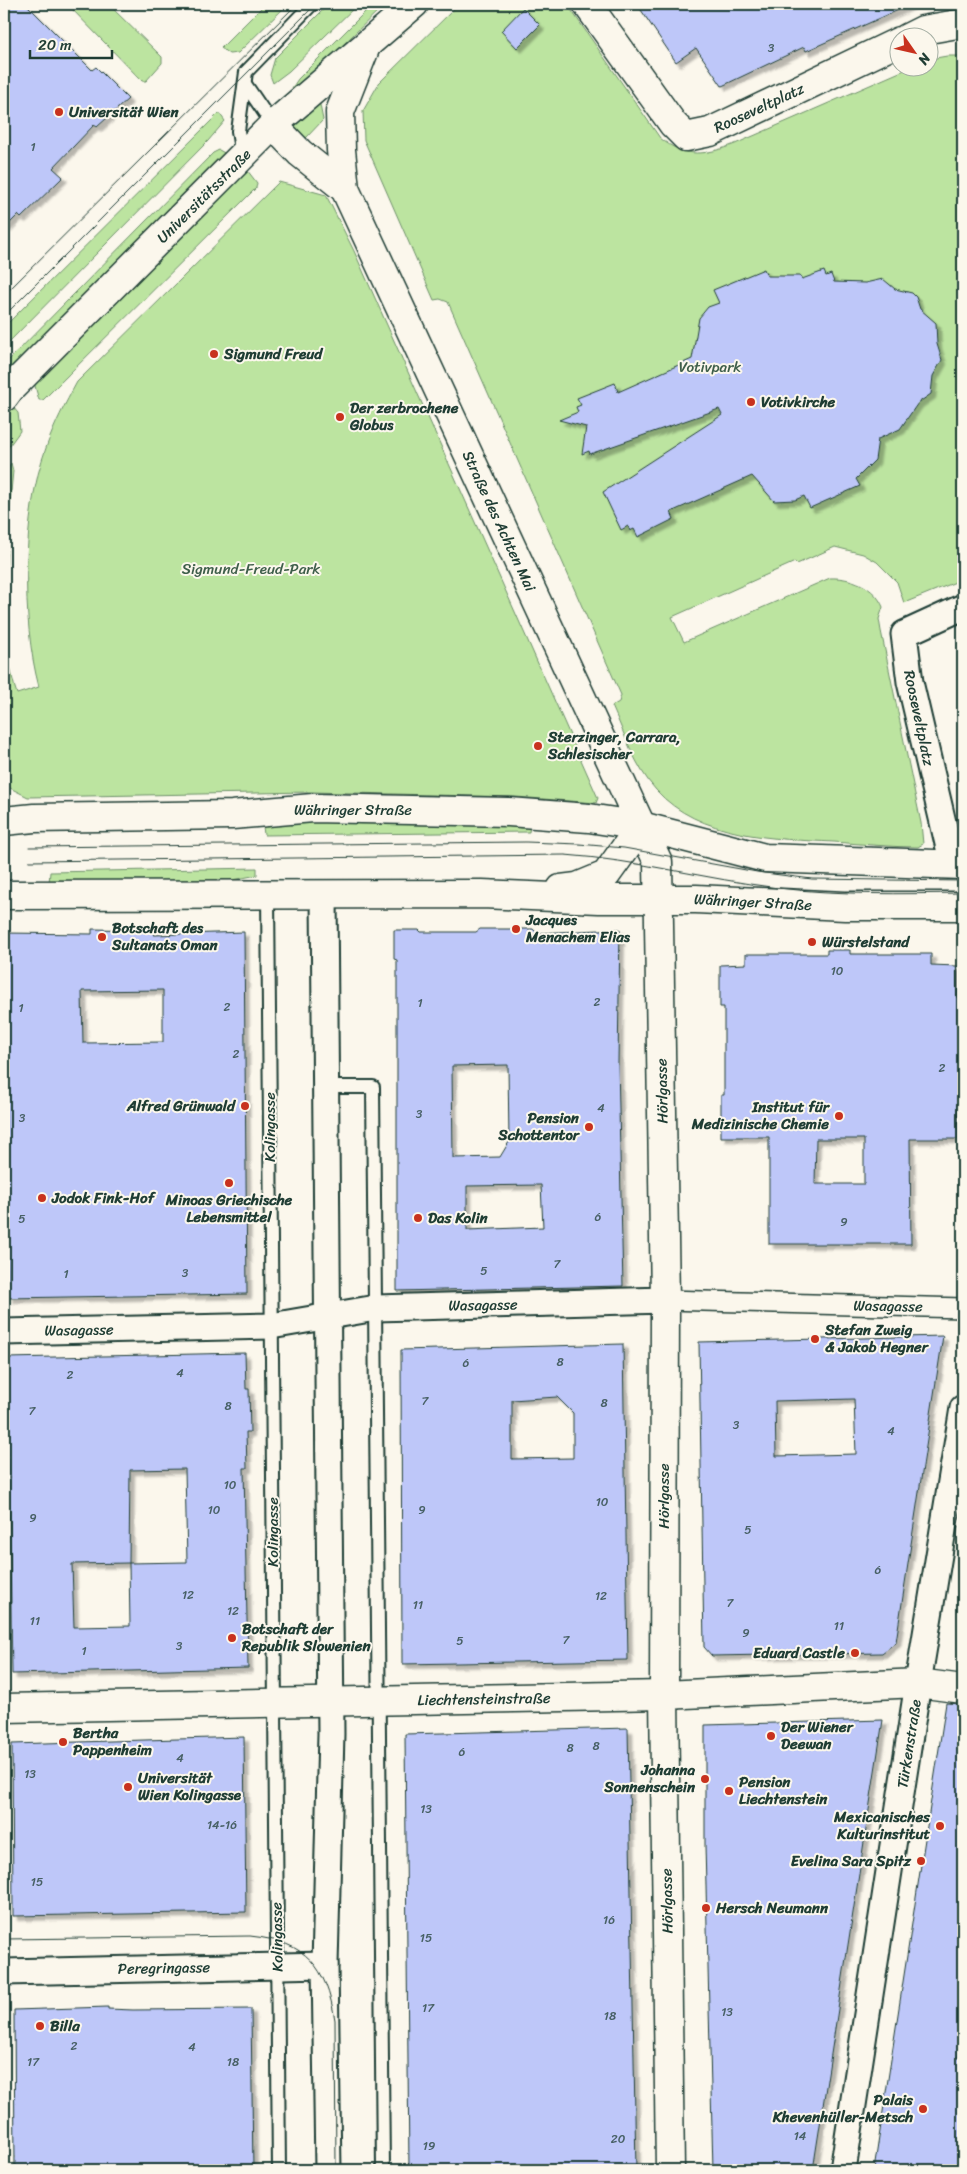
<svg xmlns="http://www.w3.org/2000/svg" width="967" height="2174" font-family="Sriracha,sans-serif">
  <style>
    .green { fill: #bce4a0; stroke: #6e906a }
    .building { fill: #bec7f9; stroke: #1f3d34; fill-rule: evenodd; filter: url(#shadow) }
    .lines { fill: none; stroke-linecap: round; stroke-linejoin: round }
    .service-casing { stroke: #1f3d34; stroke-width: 16 }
    .pedestrian-casing { stroke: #1f3d34; stroke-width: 22 }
    .minor-casing { stroke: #1f3d34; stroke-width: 29 }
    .tertiary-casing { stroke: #1f3d34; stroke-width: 31 }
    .secondary-casing { stroke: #1f3d34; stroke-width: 31 }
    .service { stroke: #fbf7ec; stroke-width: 12 }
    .pedestrian { stroke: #fbf7ec; stroke-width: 19 }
    .minor { stroke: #fbf7ec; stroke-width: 25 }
    .tertiary { stroke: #fbf7ec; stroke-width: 28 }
    .secondary { stroke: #fbf7ec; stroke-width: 28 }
    .tram { stroke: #1f3d34; stroke-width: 1 }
    .poi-dot { fill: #c8321e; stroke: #fbf7ec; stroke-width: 2 }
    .labels { text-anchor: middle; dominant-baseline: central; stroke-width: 4; stroke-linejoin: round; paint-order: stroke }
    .number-label { font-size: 12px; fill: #476065 }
    .street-label { font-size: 15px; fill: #1f3d34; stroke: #fbf7ec }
    .poi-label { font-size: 15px; font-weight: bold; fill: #1f3d34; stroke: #fbf7ec; text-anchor: start }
    .park-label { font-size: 15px; fill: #3e5e4a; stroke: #fbf7ec }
  </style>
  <defs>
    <filter id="shadow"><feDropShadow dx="4.5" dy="4.5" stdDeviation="1" flood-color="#0004"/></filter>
  </defs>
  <rect width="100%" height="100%" fill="#fbf7ec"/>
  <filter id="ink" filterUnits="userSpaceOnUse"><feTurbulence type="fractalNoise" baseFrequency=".02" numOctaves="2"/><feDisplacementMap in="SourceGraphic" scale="10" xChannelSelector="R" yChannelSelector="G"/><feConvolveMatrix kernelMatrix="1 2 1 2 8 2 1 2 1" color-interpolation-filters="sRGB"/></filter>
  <g filter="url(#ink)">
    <g class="green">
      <polygon points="67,4 108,4 162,57 162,63 146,81 142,81"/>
      <polygon points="265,4 288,4 238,53 229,54 221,48"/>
      <polygon points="329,4 358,4 289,71 273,83 270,75 275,58"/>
      <polygon points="373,4 385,4 312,75 302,84 292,88 298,79"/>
      <path d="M 459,4 L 567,4 L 660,138 C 686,159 706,155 735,144 L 909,68 L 930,68 L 930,59 L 947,56 L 963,56 L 963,579 L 904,603 L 897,582 L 877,562 L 863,554 L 835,547 L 797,564 L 795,562 L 672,617 L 684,642 L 830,578 C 851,577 875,587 883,607 L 879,619 L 881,631 L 921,823 L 923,844 L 918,847 C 890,847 862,844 834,842 C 775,839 699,838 656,790 C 635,767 625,735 612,706 L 619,702 L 621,695 L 448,302 L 440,299 L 434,300 L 364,140 L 363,111 L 379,83 Z"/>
      <polygon points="319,100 323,120 306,138 291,127"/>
      <polygon points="219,113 225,121 208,141 4,347 4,327"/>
      <polygon points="219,150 228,155 4,385 4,365 213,153"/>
      <polygon points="247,170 257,183 256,188 43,400 39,400 33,379"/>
      <path d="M 279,182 L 326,195 L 354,251 L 598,798 L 596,803 L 516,797 L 312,792 L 28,797 L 4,785 L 4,475 L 11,463 L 13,471 C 8,522 4,572 6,623 C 8,647 9,672 17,694 L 39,687 C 21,620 22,514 46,448 C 54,425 65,404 77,382 Z"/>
      <polygon points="12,406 18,413 20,431 4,453 4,422"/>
      <polygon points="306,820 530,826 529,832 264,835 263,826"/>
      <polygon points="257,868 257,875 233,880 49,883 50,872"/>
    </g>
    <g class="building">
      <polygon points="4,4 26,4 92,70 96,67 128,99 97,127 94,125 53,168 63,177 21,218 18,215 4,229"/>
      <polygon points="637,4 912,4 806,51 804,47 722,86 696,48 676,62"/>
      <polygon points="523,8 540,25 517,48 501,31"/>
      <polygon points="764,269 767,276 800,276 802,279 824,271 826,276 831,274 834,282 865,283 883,279 895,289 912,293 916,297 920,309 936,323 937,344 942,360 933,376 931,394 918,403 900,429 878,439 875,460 856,479 860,486 810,508 804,496 795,500 774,501 752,476 671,512 674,519 638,537 634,529 630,531 628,526 621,530 603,492 722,415 719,409 590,454 589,451 582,454 586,427 559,420 578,412 576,407 581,405 577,398 615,383 618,392 692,359 699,318 708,307 719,303 713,290"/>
      <path d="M 92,929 L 154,930 L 154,935 L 244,932 L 247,1294 L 8,1298 L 4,933 L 92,934 ZM 163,990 L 163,1042 L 83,1043 L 82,991 Z"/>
      <path d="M 480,929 L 533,929 L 537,933 L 620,929 L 618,1063 L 623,1286 L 397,1291 L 397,960 L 394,959 L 394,930 L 419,930 L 421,932 L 476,932 ZM 508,1065 L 509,1142 L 500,1157 L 453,1158 L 452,1066 ZM 541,1185 L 543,1227 L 467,1230 L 467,1186 Z"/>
      <path d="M 827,950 L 850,950 L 850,954 L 931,954 L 931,965 L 957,966 L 958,1139 L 910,1139 L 911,1244 L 769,1244 L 769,1137 L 721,1137 L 721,1095 L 724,1095 L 724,1007 L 720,1007 L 720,965 L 746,964 L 746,954 L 827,954 ZM 816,1139 L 864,1139 L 864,1184 L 815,1184 Z"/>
      <path d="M 943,1336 L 896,1642 L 882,1653 L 712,1656 L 704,1647 L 699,1342 ZM 854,1399 L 856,1454 L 776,1456 L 775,1401 Z"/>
      <path d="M 623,1344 L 628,1660 L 402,1664 L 401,1350 ZM 557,1397 L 573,1413 L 573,1458 L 512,1459 L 512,1400 Z"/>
      <path d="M 245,1353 L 246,1389 L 249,1389 L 250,1432 L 246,1432 L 247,1468 L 244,1468 L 248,1668 L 12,1674 L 7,1358 ZM 185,1469 L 187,1562 L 129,1563 L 130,1470 ZM 129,1563 L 130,1626 L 74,1627 L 72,1564 Z"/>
      <polygon points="946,1703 963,1704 963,2019 958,2058 963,2059 963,2170 874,2170"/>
      <polygon points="883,1720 813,2170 713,2170 705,1845 705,1725"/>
      <polygon points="628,1728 636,2170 409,2170 405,1734"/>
      <polygon points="244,1737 246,1912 13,1916 12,1744"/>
      <polygon points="108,2007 108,2009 133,2010 251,2009 253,2170 15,2170 14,2010"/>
    </g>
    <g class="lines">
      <defs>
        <g id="service">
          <polyline points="245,84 273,125"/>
          <polyline points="242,156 238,131 246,72 312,4"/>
          <polyline points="268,894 279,2170"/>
          <polyline points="325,1087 373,1087 383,2170"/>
        </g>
        <polyline id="pedestrian" points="665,1300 963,1308"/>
        <g id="minor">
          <polyline points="953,865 910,682 904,634 963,607"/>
          <polyline points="324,895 331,1734 325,1965 328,2170"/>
          <polyline points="4,1332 271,1326 376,1308 665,1300"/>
          <polyline points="4,1972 325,1965"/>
          <polyline points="843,2170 918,1683 963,1408"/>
        </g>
        <g id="tertiary">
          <polyline points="587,4 673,124 686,137 710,132 900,41"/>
          <polyline points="907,38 923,30 963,23"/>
          <polyline points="4,1708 664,1695 918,1683 963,1689"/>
        </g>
        <g id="secondary">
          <polyline points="366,46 340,112 341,150 345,189 658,862 665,1300 664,1695 670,2170"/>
          <polyline points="273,125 300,153 345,189"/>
          <polyline points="4,397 10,389 273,125 414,4"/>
          <polyline points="4,821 34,818 232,815 313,808 509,812 589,818 641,826 765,858 963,865"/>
          <polyline points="561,889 577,887 606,875 641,826"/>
          <polyline points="4,895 482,894 599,899 696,899 845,906 963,906"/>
        </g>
      </defs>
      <use href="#service" class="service-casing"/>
      <use href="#pedestrian" class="pedestrian-casing"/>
      <use href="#minor" class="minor-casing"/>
      <use href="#tertiary" class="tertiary-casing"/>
      <use href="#secondary" class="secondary-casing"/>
      <use href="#service" class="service"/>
      <use href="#pedestrian" class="pedestrian"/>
      <use href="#minor" class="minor"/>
      <use href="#tertiary" class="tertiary"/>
      <use href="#secondary" class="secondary"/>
      <g class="tram">
        <polyline points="4,295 297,4"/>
        <polyline points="4,316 316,4"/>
        <polyline points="29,847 526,842 579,844 624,848 757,872 812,879 963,881"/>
        <path d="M 29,861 L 565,855 C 637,860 706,879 778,888 C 839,895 902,894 963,893"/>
        <path d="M 4,1939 L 250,1936 C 307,1942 326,1966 335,2020 L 336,2170"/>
      </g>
    </g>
  </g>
  <g class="poi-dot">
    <circle cx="59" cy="112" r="5"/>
    <circle cx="214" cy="354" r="5"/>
    <circle cx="751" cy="402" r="5"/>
    <circle cx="340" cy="417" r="5"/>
    <circle cx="538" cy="746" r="5"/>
    <circle cx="516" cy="929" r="5"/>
    <circle cx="102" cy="937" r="5"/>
    <circle cx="812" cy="942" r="5"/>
    <circle cx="245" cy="1106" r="5"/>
    <circle cx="839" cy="1116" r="5"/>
    <circle cx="589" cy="1127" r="5"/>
    <circle cx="229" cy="1183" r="5"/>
    <circle cx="42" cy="1198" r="5"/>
    <circle cx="418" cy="1218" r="5"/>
    <circle cx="815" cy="1339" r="5"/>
    <circle cx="232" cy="1638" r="5"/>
    <circle cx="855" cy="1653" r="5"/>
    <circle cx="771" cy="1736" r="5"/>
    <circle cx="63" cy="1742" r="5"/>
    <circle cx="705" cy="1779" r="5"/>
    <circle cx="128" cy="1787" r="5"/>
    <circle cx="729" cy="1791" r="5"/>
    <circle cx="940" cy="1826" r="5"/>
    <circle cx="921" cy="1861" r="5"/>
    <circle cx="706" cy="1908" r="5"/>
    <circle cx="40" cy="2026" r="5"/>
    <circle cx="923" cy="2109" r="5"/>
  </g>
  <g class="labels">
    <g class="number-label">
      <text x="771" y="48">3</text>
      <text x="33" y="147">1</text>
      <text x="837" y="971">10</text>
      <text x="597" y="1002">2</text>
      <text x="420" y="1003">1</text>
      <text x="227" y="1007">2</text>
      <text x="21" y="1008">1</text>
      <text x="236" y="1054">2</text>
      <text x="942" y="1068">2</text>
      <text x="601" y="1108">4</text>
      <text x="419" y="1114">3</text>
      <text x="22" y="1118">3</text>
      <text x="598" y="1217">6</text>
      <text x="22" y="1219">5</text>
      <text x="844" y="1222">9</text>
      <text x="557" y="1264">7</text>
      <text x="484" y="1271">5</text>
      <text x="185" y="1273">3</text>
      <text x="66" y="1274">1</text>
      <text x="560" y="1362">8</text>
      <text x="466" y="1363">6</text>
      <text x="180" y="1373">4</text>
      <text x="70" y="1375">2</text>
      <text x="425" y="1401">7</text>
      <text x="604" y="1403">8</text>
      <text x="228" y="1406">8</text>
      <text x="32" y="1411">7</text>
      <text x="736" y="1425">3</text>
      <text x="891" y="1431">4</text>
      <text x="230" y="1485">10</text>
      <text x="602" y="1502">10</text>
      <text x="214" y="1510">10</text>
      <text x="422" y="1510">9</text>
      <text x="33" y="1518">9</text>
      <text x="748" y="1530">5</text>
      <text x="878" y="1570">6</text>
      <text x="188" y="1595">12</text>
      <text x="601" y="1596">12</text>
      <text x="730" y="1603">7</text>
      <text x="418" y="1605">11</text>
      <text x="233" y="1611">12</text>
      <text x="35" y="1621">11</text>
      <text x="839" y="1626">11</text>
      <text x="746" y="1633">9</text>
      <text x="566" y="1640">7</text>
      <text x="460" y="1641">5</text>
      <text x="179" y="1646">3</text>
      <text x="84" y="1651">1</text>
      <text x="596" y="1746">8</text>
      <text x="570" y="1748">8</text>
      <text x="462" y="1752">6</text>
      <text x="180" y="1758">4</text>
      <text x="30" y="1774">13</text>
      <text x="426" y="1809">13</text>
      <text x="222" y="1825">14-16</text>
      <text x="37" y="1882">15</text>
      <text x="609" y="1920">16</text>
      <text x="426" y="1938">15</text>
      <text x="428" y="2008">17</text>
      <text x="727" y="2012">13</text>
      <text x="610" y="2016">18</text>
      <text x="74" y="2046">2</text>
      <text x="192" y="2047">4</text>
      <text x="33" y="2062">17</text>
      <text x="233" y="2062">18</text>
      <text x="800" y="2136">14</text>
      <text x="618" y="2139">20</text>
      <text x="429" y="2146">19</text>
    </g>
    <g class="street-label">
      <text transform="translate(759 108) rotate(-25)">Rooseveltplatz</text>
      <text transform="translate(204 196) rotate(-45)">Universitätsstraße</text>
      <text transform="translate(499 521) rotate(65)">Straße des Achten Mai</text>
      <text transform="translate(919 718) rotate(78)">Rooseveltplatz</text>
      <text x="353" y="810">Währinger Straße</text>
      <text transform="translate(753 902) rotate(3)">Währinger Straße</text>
      <text transform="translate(662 1091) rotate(-91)">Hörlgasse</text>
      <text transform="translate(270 1127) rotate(-90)">Kolingasse</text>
      <text transform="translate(483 1305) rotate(-1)">Wasagasse</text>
      <text transform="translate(888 1306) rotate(1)">Wasagasse</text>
      <text transform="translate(79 1330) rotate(-1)">Wasagasse</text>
      <text transform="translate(664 1496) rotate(-90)">Hörlgasse</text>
      <text transform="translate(273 1532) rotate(-90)">Kolingasse</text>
      <text transform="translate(484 1699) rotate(-1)">Liechtensteinstraße</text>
      <text transform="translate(909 1744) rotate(-81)">Türkenstraße</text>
      <text transform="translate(667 1901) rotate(-91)">Hörlgasse</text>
      <text transform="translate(277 1937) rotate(-91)">Kolingasse</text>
      <text transform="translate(164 1968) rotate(-1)">Peregringasse</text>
    </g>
    <g class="poi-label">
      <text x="69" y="112">Universität Wien</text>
      <text x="224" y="354">Sigmund Freud</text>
      <text x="761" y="402">Votivkirche</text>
      <text x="350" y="408">Der zerbrochene<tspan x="350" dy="17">Globus</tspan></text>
      <text x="548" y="737">Sterzinger, Carrara,<tspan x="548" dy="17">Schlesischer</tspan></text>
      <text x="526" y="920">Jacques<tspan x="526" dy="17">Menachem Elias</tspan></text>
      <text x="112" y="928">Botschaft des<tspan x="112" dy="17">Sultanats Oman</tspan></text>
      <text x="822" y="942">Würstelstand</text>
      <text x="235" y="1106" text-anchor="end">Alfred Grünwald</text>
      <text x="829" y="1107" text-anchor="end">Institut für<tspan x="829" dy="17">Medizinische Chemie</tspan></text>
      <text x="579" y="1118" text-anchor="end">Pension<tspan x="579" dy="17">Schottentor</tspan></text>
      <text x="52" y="1198">Jodok Fink-Hof</text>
      <text x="229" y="1200" text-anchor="middle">Minoas Griechische<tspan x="229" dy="17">Lebensmittel</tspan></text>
      <text x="428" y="1218">Das Kolin</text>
      <text x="825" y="1330">Stefan Zweig<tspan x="825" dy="17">&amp; Jakob Hegner</tspan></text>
      <text x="242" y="1629">Botschaft der<tspan x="242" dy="17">Republik Slowenien</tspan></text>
      <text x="845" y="1653" text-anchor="end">Eduard Castle</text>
      <text x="781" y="1727">Der Wiener<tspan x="781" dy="17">Deewan</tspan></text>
      <text x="73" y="1733">Bertha<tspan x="73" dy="17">Pappenheim</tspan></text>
      <text x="695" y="1770" text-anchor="end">Johanna<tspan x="695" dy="17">Sonnenschein</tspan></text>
      <text x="138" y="1778">Universität<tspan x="138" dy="17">Wien Kolingasse</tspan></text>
      <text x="739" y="1782">Pension<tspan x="739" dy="17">Liechtenstein</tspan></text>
      <text x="930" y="1817" text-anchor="end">Mexicanisches<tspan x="930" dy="17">Kulturinstitut</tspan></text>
      <text x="911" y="1861" text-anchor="end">Evelina Sara Spitz</text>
      <text x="716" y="1908">Hersch Neumann</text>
      <text x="50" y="2026">Billa</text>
      <text x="913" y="2100" text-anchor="end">Palais<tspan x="913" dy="17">Khevenhüller-Metsch</tspan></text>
    </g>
    <g class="park-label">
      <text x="710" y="367">Votivpark</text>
      <text x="251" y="569">Sigmund-Freud-Park</text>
    </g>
  </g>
  <rect width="967" height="2174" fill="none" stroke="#fbf7ec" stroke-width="20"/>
  <rect x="10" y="10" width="947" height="2154" fill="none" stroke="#1f3d34" stroke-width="2" filter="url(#ink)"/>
  <g transform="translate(914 52) rotate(124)"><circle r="24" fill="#fbf7ec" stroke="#a3ada2"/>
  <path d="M0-4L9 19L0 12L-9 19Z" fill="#c8321e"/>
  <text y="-8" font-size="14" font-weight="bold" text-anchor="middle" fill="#1f3d34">N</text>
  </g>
  <path d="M30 50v8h82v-8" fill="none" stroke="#1f3d34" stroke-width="2.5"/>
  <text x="38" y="50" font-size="15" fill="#1f3d34" stroke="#fbf7ec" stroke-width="4" paint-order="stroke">20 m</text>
</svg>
